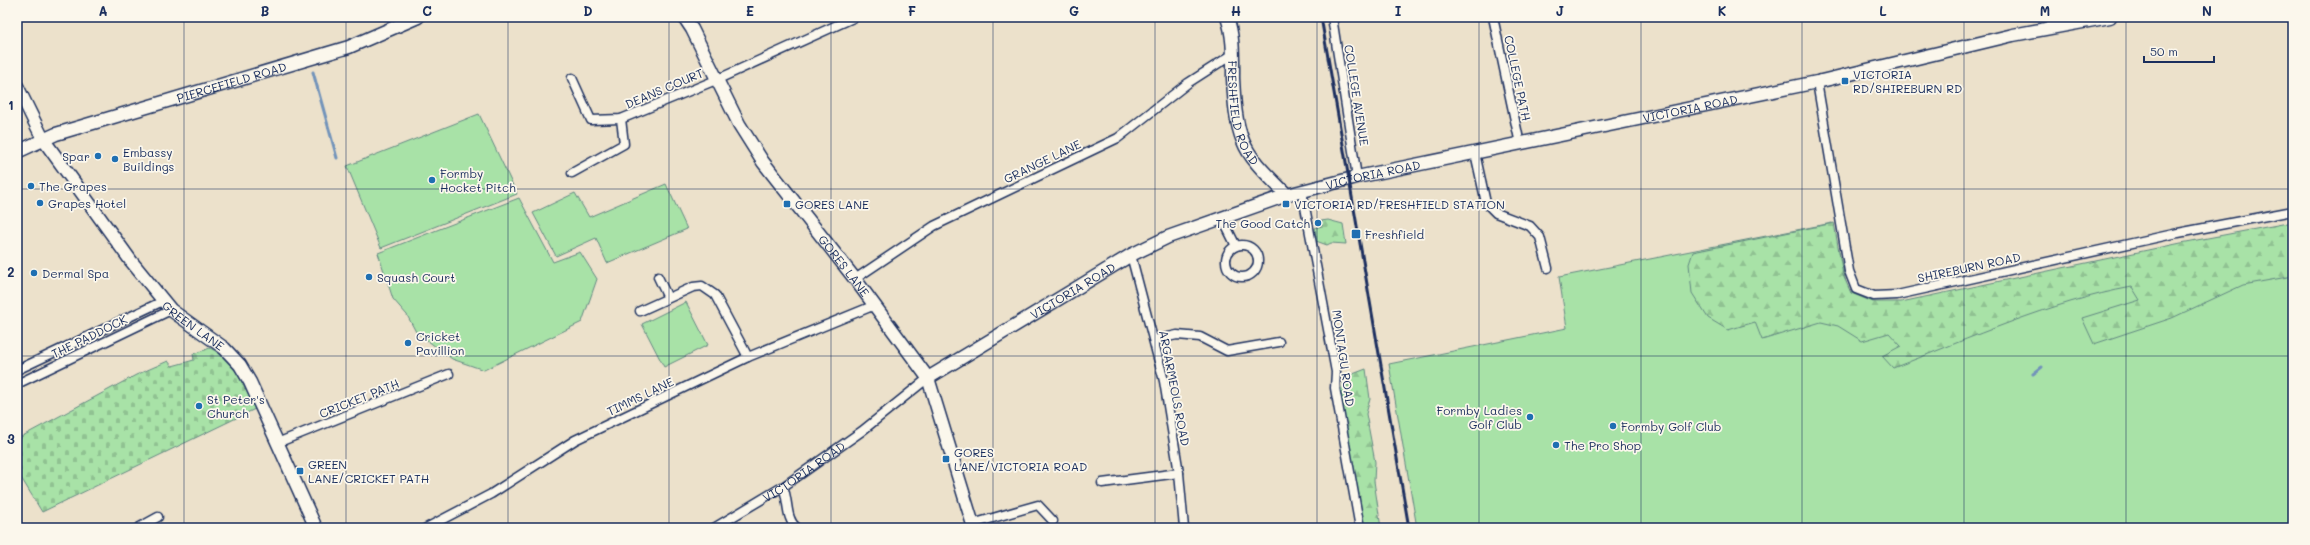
<svg xmlns="http://www.w3.org/2000/svg" width="2310" height="545" font-family="Mali,sans-serif">
  <style>
    .grass { fill: #a8e2a7; stroke: #628882 }
    .forest { fill: url(#forest-firs); stroke: #628882 }
    .cemetery { fill: url(#cemetery-stones); stroke: #628882 }
    .lines { fill: none; stroke-linecap: round; stroke-linejoin: round }
    .stream { stroke: #7293ba; stroke-width: 3 }
    .street-casing { stroke: #1b2f5e; stroke-width: 11 }
    .secondary-casing { stroke: #1b2f5e; stroke-width: 15 }
    .street { stroke: #fbf7ec; stroke-width: 8 }
    .secondary { stroke: #fbf7ec; stroke-width: 12 }
    .rail { stroke: #1b2f5e; stroke-width: 3 }
    .grid { fill: none; stroke: #1b2f5e; stroke-width: 1; stroke-opacity: 0.55 }
    .poi-dot { fill: #1f6fb2; stroke: #fbf7ec; stroke-width: 1.5 }
    .labels { text-anchor: middle; dominant-baseline: central; stroke-width: 3.5; stroke-linejoin: round; paint-order: stroke }
    .poi-label { font-size: 12px; fill: #1b2f5e; stroke: #fbf7ec; text-anchor: start }
    .street-label { font-size: 12px; fill: #1b2f5e; stroke: #fbf7ec }
    .neatline { fill: none; stroke: #1b2f5e; stroke-width: 1.5 }
    .grid-label { font-size: 13px; text-anchor: middle; font-weight: bold; fill: #1b2f5e }
  </style>
  <defs>
    <pattern id="forest-firs" width="22" height="20" patternUnits="userSpaceOnUse"><rect width="22" height="20" fill="#a8e2a7"/><path d="M5 1l3.5 6h-7zM16 11l3.5 6h-7z" fill="#90c292"/></pattern>
    <pattern id="cemetery-stones" width="16" height="16" patternUnits="userSpaceOnUse"><rect width="16" height="16" fill="#a8e2a7"/><path d="M2 7V4a2 2 0 0 1 4 0v3zM10 15v-3a2 2 0 0 1 4 0v3z" fill="#90c292"/></pattern>
  </defs>
  <rect width="100%" height="100%" fill="#ece1cb"/>
  <filter id="ink" filterUnits="userSpaceOnUse"><feTurbulence type="fractalNoise" baseFrequency=".025" numOctaves="2"/><feDisplacementMap in="SourceGraphic" scale="8" xChannelSelector="R" yChannelSelector="G"/><feConvolveMatrix kernelMatrix="1 2 1 2 8 2 1 2 1" color-interpolation-filters="sRGB"/></filter>
  <g filter="url(#ink)">
    <g class="grass">
      <polygon points="479,114 517,194 381,248 347,166"/>
      <polygon points="666,184 687,229 607,263 596,238 556,256 533,213 575,193 589,217"/>
      <polygon points="519,198 553,262 580,252 597,279 582,322 484,370 452,359 416,332 407,315 393,299 378,253"/>
      <polygon points="1832,223 1848,291 1882,306 2293,245 2293,528 1417,528 1389,364 1567,328 1559,277"/>
      <polygon points="686,302 708,345 664,367 642,324"/>
    </g>
    <g class="forest">
      <polygon points="1328,220 1343,224 1346,244 1331,243 1327,245 1316,241 1315,228 1322,226 1321,221"/>
      <path d="M 2293,222 L 2293,276 L 2243,285 L 2172,318 L 2094,344 L 2082,318 L 2140,300 L 2132,287 C 2050,302 1971,338 1893,368 L 1882,356 L 1901,346 L 1889,333 L 1862,341 L 1838,326 L 1821,322 L 1762,340 L 1755,322 L 1728,330 L 1708,318 L 1692,293 L 1689,264 L 1693,252 L 1834,223 L 1843,275 L 1851,293 L 1873,302 L 1901,302 L 2181,243 Z"/>
      <polygon points="1366,369 1370,399 1366,414 1375,462 1374,481 1381,528 1360,528 1338,402 1345,377"/>
    </g>
    <path class="cemetery" d="M 210,348 C 235,360 243,385 255,409 L 42,512 L 17,471 L 17,439 L 136,375 L 168,361 L 172,366 L 194,360 L 193,354 Z"/>
    <g class="lines">
      <g class="stream">
        <polyline points="313,72 337,158"/>
        <polyline points="2033,374 2042,367"/>
      </g>
      <defs>
        <g id="street">
          <polyline points="1332,17 1357,177"/>
          <polyline points="1493,17 1520,144"/>
          <polyline points="572,78 591,120 621,119 716,80 855,17"/>
          <polyline points="1817,82 1849,271 1856,289 1874,296 1897,295 2178,233 2293,211"/>
          <polyline points="1475,153 1486,203 1496,213 1530,226 1540,237 1548,268"/>
          <polyline points="572,173 624,144 621,119"/>
          <polyline points="1302,191 1336,372 1335,388 1360,528"/>
          <polyline points="1222,218 1236,246"/>
          <circle cx="1242" cy="261" r="16"/>
          <polyline points="1131,255 1164,381 1179,473 1184,528"/>
          <polyline points="658,277 668,298"/>
          <polyline points="855,279 934,226 1118,138 1188,83 1233,54"/>
          <polyline points="640,311 693,287 702,286 715,295 748,357"/>
          <polyline points="1154,340 1177,335 1200,337 1227,351 1279,342"/>
          <polyline points="17,370 163,301"/>
          <polyline points="17,384 171,310"/>
          <polyline points="277,443 449,374"/>
          <polyline points="1102,483 1179,473"/>
          <path d="M 783,487 C 789,500 785,519 797,528"/>
          <polyline points="972,524 1038,505 1053,521"/>
          <polyline points="138,528 158,517"/>
          <polyline points="426,528 491,494 575,440 748,357 875,305"/>
          <path id="s1" d="M 714,528 L 784,486 L 862,431 L 928,378"/>
        </g>
        <g id="secondary">
          <path id="s2" d="M 684,17 L 692,29 L 739,124 L 763,162 L 855,279 L 928,378 L 974,528"/>
          <path id="s3" d="M 1227,17 C 1234,37 1233,57 1233,78 C 1234,97 1235,122 1243,141 C 1251,162 1272,179 1287,195"/>
          <path id="s4" d="M 17,86 L 43,139 L 131,261 L 171,310 L 224,348 L 240,365 L 250,382 L 316,528"/>
          <path id="s5" d="M 17,152 L 56,134 L 349,47 L 418,17"/>
          <path id="s6" d="M 928,378 L 1131,255 L 1168,237 L 1287,195 L 1357,177 L 1817,82 L 2013,35 L 2110,17"/>
        </g>
      </defs>
      <use href="#street" class="street-casing"/>
      <use href="#secondary" class="secondary-casing"/>
      <use href="#street" class="street"/>
      <use href="#secondary" class="secondary"/>
      <polyline class="rail" points="1321,17 1409,528"/>
    </g>
  </g>
  <path class="grid" d="M 184,17 L 184,528M 346,17 L 346,528M 508,17 L 508,528M 669,17 L 669,528M 831,17 L 831,528M 993,17 L 993,528M 1155,17 L 1155,528M 1317,17 L 1317,528M 1479,17 L 1479,528M 1641,17 L 1641,528M 1802,17 L 1802,528M 1964,17 L 1964,528M 2126,17 L 2126,528M 17,189 L 2293,189M 17,356 L 2293,356"/>
  <g class="poi-dot">
    <rect x="1841" y="77" width="8" height="8" rx="2"/>
    <circle cx="98" cy="156" r="4"/>
    <circle cx="115" cy="159" r="4"/>
    <circle cx="432" cy="180" r="4"/>
    <circle cx="31" cy="186" r="4"/>
    <circle cx="40" cy="203" r="4"/>
    <rect x="783" y="200" width="8" height="8" rx="2"/>
    <rect x="1282" y="200" width="8" height="8" rx="2"/>
    <circle cx="1318" cy="223" r="4"/>
    <rect x="1351" y="229" width="10" height="10" rx="2"/>
    <circle cx="34" cy="273" r="4"/>
    <circle cx="369" cy="277" r="4"/>
    <circle cx="408" cy="343" r="4"/>
    <circle cx="199" cy="406" r="4"/>
    <circle cx="1530" cy="417" r="4"/>
    <circle cx="1613" cy="426" r="4"/>
    <circle cx="1556" cy="445" r="4"/>
    <rect x="942" y="455" width="8" height="8" rx="2"/>
    <rect x="296" y="467" width="8" height="8" rx="2"/>
  </g>
  <g class="labels">
    <g class="poi-label">
      <text x="1853" y="74">VICTORIA<tspan x="1853" dy="14">RD/SHIREBURN RD</tspan></text>
      <text x="123" y="152">Embassy<tspan x="123" dy="14">Buildings</tspan></text>
      <text x="90" y="156" text-anchor="end">Spar</text>
      <text x="440" y="173">Formby<tspan x="440" dy="14">Hocket Pitch</tspan></text>
      <text x="39" y="186">The Grapes</text>
      <text x="48" y="203">Grapes Hotel</text>
      <text x="795" y="204">GORES LANE</text>
      <text x="1294" y="204">VICTORIA RD/FRESHFIELD STATION</text>
      <text x="1310" y="223" text-anchor="end">The Good Catch</text>
      <text x="1365" y="234">Freshfield</text>
      <text x="42" y="273">Dermal Spa</text>
      <text x="377" y="277">Squash Court</text>
      <text x="416" y="336">Cricket<tspan x="416" dy="14">Pavillion</tspan></text>
      <text x="207" y="399">St Peter's<tspan x="207" dy="14">Church</tspan></text>
      <text x="1522" y="410" text-anchor="end">Formby Ladies<tspan x="1522" dy="14">Golf Club</tspan></text>
      <text x="1621" y="426">Formby Golf Club</text>
      <text x="1564" y="445">The Pro Shop</text>
      <text x="954" y="452">GORES<tspan x="954" dy="14">LANE/VICTORIA ROAD</tspan></text>
      <text x="308" y="464">GREEN<tspan x="308" dy="14">LANE/CRICKET PATH</tspan></text>
    </g>
    <g class="street-label">
      <text transform="translate(1518 78) rotate(78)">COLLEGE PATH</text>
      <text stroke="none"><textPath href="#s5" startOffset="226">PIERCEFIELD ROAD</textPath></text>
      <text transform="translate(664 88) rotate(-23)">DEANS COURT</text>
      <text transform="translate(1357 95) rotate(81)">COLLEGE AVENUE</text>
      <text stroke="none"><textPath href="#s6" startOffset="817">VICTORIA ROAD</textPath></text>
      <text stroke="none"><textPath href="#s3" startOffset="98">FRESHFIELD ROAD</textPath></text>
      <text transform="translate(1042 161) rotate(-26)">GRANGE LANE</text>
      <text stroke="none"><textPath href="#s6" startOffset="493">VICTORIA ROAD</textPath></text>
      <text stroke="none"><textPath href="#s2" startOffset="297">GORES LANE</textPath></text>
      <text transform="translate(1969 267) rotate(-12)">SHIREBURN ROAD</text>
      <text stroke="none"><textPath href="#s6" startOffset="169">VICTORIA ROAD</textPath></text>
      <text stroke="none"><textPath href="#s4" startOffset="300">GREEN LANE</textPath></text>
      <text transform="translate(89 336) rotate(-26)">THE PADDOCK</text>
      <text transform="translate(1344 358) rotate(82)">MONTAGU ROAD</text>
      <text transform="translate(1175 388) rotate(79)">ARGARMEOLS ROAD</text>
      <text transform="translate(640 396) rotate(-26)">TIMMS LANE</text>
      <text transform="translate(359 398) rotate(-22)">CRICKET PATH</text>
      <text stroke="none"><textPath href="#s1" startOffset="106">VICTORIA ROAD</textPath></text>
    </g>
  </g>
  <rect width="2310" height="545" fill="none" stroke="#fbf7ec" stroke-width="44"/>
  <path d="M2144 56v6h70v-6" fill="none" stroke="#1b2f5e" stroke-width="2"/>
  <text x="2150" y="56" font-size="12" fill="#1b2f5e" stroke="#fbf7ec" stroke-width="3" paint-order="stroke">50 m</text>
  <rect x="22" y="22" width="2266" height="501" class="neatline"/>
  <g class="grid-label">
    <text x="103" y="16">A</text>
    <text x="265" y="16">B</text>
    <text x="427" y="16">C</text>
    <text x="588" y="16">D</text>
    <text x="750" y="16">E</text>
    <text x="912" y="16">F</text>
    <text x="1074" y="16">G</text>
    <text x="1236" y="16">H</text>
    <text x="1398" y="16">I</text>
    <text x="1560" y="16">J</text>
    <text x="1722" y="16">K</text>
    <text x="1883" y="16">L</text>
    <text x="2045" y="16">M</text>
    <text x="2207" y="16">N</text>
    <text x="11" y="110">1</text>
    <text x="11" y="277">2</text>
    <text x="11" y="444">3</text>
  </g>
</svg>
